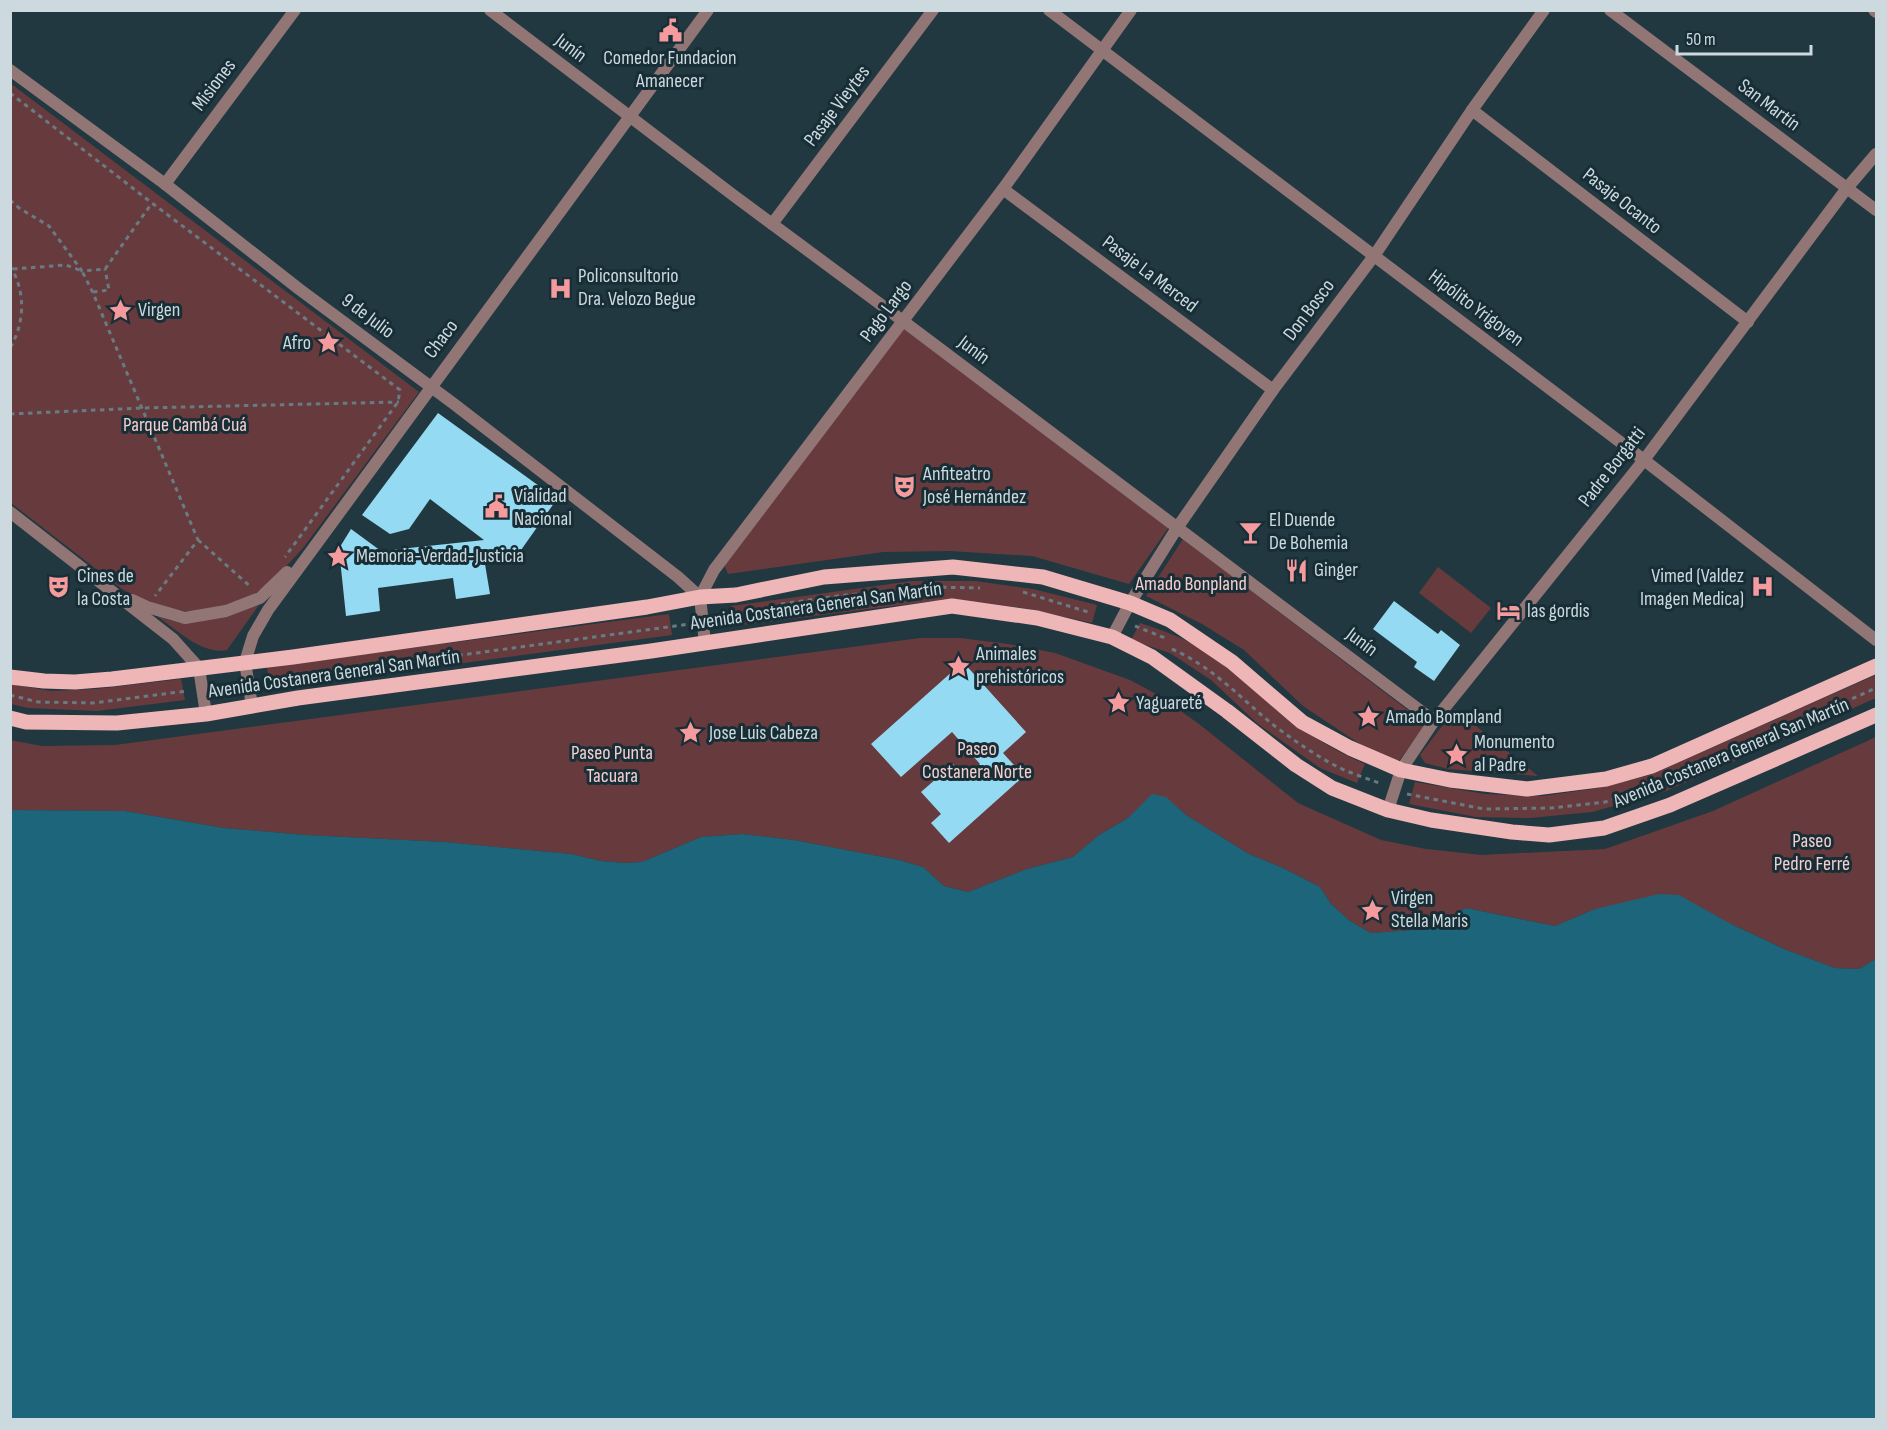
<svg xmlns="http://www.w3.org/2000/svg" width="1887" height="1430" font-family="'Sofia Sans Condensed',sans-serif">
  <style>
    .green { fill: #673b3d }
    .water { fill: #1c657b }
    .building { fill: #95daf3 }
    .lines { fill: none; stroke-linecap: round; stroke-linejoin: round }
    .path { stroke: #697b82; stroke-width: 3; stroke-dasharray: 4.5 4.5; stroke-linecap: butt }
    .street { stroke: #927676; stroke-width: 12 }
    .primary { stroke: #eeb6b7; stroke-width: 15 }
    .labels { text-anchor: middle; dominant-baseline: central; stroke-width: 6; stroke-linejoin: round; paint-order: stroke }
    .street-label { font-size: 20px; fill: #ccd9de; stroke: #182e36 }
    .poi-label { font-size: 20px; fill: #ccd9de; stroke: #182e36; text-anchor: start }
    .park-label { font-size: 20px; fill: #f5cfcf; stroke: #182e36 }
  </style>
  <rect width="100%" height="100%" fill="#223840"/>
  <g class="green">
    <polygon points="10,83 419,392 303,548 271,583 246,599 217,608 192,612 165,608 144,601 122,589 11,503"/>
    <polygon points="904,329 1169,527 1129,584 1032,556 950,551 883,552 728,574 724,565"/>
    <polygon points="1183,539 1426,724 1398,762 1363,746 1303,706 1244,650 1202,624 1146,596"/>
    <polygon points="1438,567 1491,608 1471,633 1419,593"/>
    <polygon points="912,581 975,581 1033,589 1097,605 1092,623 1030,609 985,603 934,601 733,626 731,606"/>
    <path d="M 259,605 L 227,650 C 202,655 177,630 157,616 L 168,620 L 181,623 L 231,615 Z"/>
    <polygon points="669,614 672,635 270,689 267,667"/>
    <path d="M 1140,623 C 1162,630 1184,638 1204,650 C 1240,672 1270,705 1304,730 C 1323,744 1343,754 1365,764 L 1357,783 L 1320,768 L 1258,724 L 1211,680 L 1170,653 L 1131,640 Z"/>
    <polygon points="920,638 960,638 1008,644 1055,653 1130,680 1158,695 1199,724 1298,803 1381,840 1426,849 1482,855 1605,849 1713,811 1876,737 1876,959 1859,969 1835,968 1784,949 1731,924 1595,909 1555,926 1466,908 1427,929 1371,933 1350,921 1331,904 1320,887 1283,868 1249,854 1186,815 1166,798 1152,795 1128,818 1099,835 1073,857 1027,869 968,892 944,886 923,867 899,860 794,840 742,834 701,837 642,862 625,863 601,861 571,854 445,842 306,835 224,828 125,811 11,810 10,740 42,746 115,745"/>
    <polygon points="1876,675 1876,698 1664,792 1592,812 1530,818 1476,817 1409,804 1415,782 1485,794 1543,796 1592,789 1650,775"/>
    <polygon points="181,679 185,700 97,711 28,708 11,704 10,684 51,691 96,689"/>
    <polygon points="1455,709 1538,776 1448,769 1425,763 1420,755"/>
  </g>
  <polygon class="water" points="1152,794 1166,797 1186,815 1249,854 1283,868 1320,887 1331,904 1350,921 1371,933 1427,929 1466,908 1555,926 1595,909 1659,894 1679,895 1731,924 1784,949 1835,968 1859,969 1876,959 1876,1419 11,1419 11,810 125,811 224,828 306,835 445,842 571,854 601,861 625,863 642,862 701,837 742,834 794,840 899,860 923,867 944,886 968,892 1027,869 1073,857 1099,835 1128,818"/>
  <g class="building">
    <polygon points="438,413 557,499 514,560 485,564 490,594 456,599 453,578 378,588 380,611 346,616 340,559 335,555 351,529 381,551 484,540 430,499 409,529 390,534 362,515"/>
    <polygon points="1394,601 1438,634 1441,630 1460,645 1434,681 1414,667 1417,662 1373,629"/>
    <polygon points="963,662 1026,732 1003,753 1024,776 949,843 931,823 941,814 921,792 953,764 965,777 980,764 952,732 901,777 871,744"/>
  </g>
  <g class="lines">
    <g class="path">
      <polyline points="10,93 152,203 400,390 398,402 285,557"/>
      <polyline points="10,200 19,208 49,226 82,271 105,269 152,203"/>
      <path d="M 10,266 C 26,291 25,323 10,348"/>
      <polyline points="13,269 66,265 82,271 93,293 198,540 155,596"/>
      <polyline points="93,292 109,290 105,269"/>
      <polyline points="10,414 142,408 399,402"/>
      <polyline points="198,540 251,587"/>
      <polyline points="933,587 980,588"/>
      <polyline points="1023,592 1088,612"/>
      <polyline points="781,604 837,596 923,587"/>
      <polyline points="717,620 889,597"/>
      <polyline points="1135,626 1165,638"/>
      <path d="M 1172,649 C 1211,666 1240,697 1272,724 C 1292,739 1312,753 1334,765 C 1349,773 1366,778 1382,784"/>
      <polyline points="262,682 690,624"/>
      <polyline points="215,688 235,685"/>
      <polyline points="10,695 38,702 93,703 187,691"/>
      <polyline points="1407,794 1484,809 1552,808 1605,802 1665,783 1876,688"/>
    </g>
    <g class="street">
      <polyline points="490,10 733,195 903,321 1434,721"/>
      <polyline points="1049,10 1644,460 1876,640"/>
      <polyline points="1610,10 1876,210"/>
      <polyline points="1874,10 1876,12"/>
      <polyline points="10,70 165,184 299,289 454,404 678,577 700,597"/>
      <polyline points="1472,110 1748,322"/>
      <polyline points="165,184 295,10"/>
      <polyline points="1003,189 1273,390"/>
      <polyline points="772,224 933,10"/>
      <polyline points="10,512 173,639 199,668 206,714"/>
      <polyline points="132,600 147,607 185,618 226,611 260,598 287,572"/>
      <polyline points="1112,637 1130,603 1177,528 1273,390 1374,256 1472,110 1544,10"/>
      <polyline points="705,643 700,597 714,570 1003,189 1131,10"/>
      <polyline points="252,706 245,662 253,636 268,610 708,10"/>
      <polyline points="1388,810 1401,770 1434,721 1644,460 1847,188 1876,154"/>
    </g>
    <g class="primary">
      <polyline points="10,677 44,681 75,682 112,679 293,657 647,607 700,597 736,595 824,577 953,567 1043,577 1130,603 1170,620 1232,662 1302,722 1350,748 1401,770 1450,780 1527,789 1606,779 1652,766 1876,666"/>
      <polyline points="10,718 26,722 117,723 206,714 298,698 651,651 952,606 1037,618 1112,637 1152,657 1227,711 1296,765 1332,788 1388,810 1431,820 1512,832 1549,835 1604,828 1670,805 1876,715"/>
    </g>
  </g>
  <defs>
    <symbol id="civic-bare" viewBox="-9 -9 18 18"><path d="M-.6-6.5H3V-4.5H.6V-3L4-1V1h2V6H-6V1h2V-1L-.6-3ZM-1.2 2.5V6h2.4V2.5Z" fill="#f59b9e" stroke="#182e36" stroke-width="2.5" paint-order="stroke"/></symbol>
    <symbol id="hospital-bare" viewBox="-9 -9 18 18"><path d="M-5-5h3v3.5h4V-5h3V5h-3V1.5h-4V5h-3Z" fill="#f59b9e" stroke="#182e36" stroke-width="2.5" paint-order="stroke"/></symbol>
    <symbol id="sight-bare" viewBox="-9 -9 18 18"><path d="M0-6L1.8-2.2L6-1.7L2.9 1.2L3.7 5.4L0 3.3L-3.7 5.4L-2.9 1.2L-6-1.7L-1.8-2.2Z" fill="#f59b9e" stroke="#182e36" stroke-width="2.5" paint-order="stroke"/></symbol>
    <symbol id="theatre-bare" viewBox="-9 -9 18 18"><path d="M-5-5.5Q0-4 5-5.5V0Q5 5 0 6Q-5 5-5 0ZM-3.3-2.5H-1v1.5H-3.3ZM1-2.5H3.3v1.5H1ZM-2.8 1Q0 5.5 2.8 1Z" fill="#f59b9e" stroke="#182e36" stroke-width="2.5" paint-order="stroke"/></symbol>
    <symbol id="bar-bare" viewBox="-9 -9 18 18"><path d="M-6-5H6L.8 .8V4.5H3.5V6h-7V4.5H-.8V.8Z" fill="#f59b9e" stroke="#182e36" stroke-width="2.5" paint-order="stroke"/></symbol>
    <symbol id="restaurant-bare" viewBox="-9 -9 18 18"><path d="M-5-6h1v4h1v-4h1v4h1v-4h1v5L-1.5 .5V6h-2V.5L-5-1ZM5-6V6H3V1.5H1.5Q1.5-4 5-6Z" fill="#f59b9e" stroke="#182e36" stroke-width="2.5" paint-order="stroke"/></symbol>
    <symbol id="hotel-bare" viewBox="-9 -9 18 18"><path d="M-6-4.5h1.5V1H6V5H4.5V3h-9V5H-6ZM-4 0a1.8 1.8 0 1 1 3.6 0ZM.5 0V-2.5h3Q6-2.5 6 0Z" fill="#f59b9e" stroke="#182e36" stroke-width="2.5" paint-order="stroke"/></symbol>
  </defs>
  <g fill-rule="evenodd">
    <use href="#civic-bare" x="654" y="14" width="33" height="33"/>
    <use href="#hospital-bare" x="544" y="272" width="33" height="33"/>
    <use href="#sight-bare" x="104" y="294" width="33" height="33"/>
    <use href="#sight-bare" x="312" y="326" width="33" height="33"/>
    <use href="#theatre-bare" x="888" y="470" width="33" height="33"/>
    <use href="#civic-bare" x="480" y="490" width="33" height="33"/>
    <use href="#bar-bare" x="1234" y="516" width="33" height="33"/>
    <use href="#sight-bare" x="322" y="540" width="33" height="33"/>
    <use href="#restaurant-bare" x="1280" y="554" width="33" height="33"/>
    <use href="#theatre-bare" x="42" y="570" width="33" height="33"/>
    <use href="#hospital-bare" x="1746" y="570" width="33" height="33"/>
    <use href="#hotel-bare" x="1492" y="594" width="33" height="33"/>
    <use href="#sight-bare" x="942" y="650" width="33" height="33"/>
    <use href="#sight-bare" x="1102" y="686" width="33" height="33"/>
    <use href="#sight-bare" x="1352" y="700" width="33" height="33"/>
    <use href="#sight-bare" x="674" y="716" width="33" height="33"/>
    <use href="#sight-bare" x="1440" y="738" width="33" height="33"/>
    <use href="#sight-bare" x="1356" y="894" width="33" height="33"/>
  </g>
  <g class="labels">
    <g class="street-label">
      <text transform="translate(571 48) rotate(37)">Junín</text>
      <text transform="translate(214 85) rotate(-53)">Misiones</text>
      <text transform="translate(1769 105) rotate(37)">San Martín</text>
      <text transform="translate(837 106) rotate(-53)">Pasaje Vieytes</text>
      <text transform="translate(1622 201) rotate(38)">Pasaje Ocanto</text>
      <text transform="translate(1150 274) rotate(37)">Pasaje La Merced</text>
      <text transform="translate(1476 308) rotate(37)">Hipólito Yrigoyen</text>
      <text transform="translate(1309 310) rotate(-53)">Don Bosco</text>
      <text transform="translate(886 311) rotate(-53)">Pago Largo</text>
      <text transform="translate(368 316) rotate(37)">9 de Julio</text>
      <text transform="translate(441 339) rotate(-53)">Chaco</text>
      <text transform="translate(974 350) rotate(37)">Junín</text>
      <text transform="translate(1612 467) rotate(-52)">Padre Borgatti</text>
      <text transform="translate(816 606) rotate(-8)">Avenida Costanera General San Martín</text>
      <text transform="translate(1362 642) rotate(37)">Junín</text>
      <text transform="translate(334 674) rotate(-8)">Avenida Costanera General San Martín</text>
      <text transform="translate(1731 753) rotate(-23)">Avenida Costanera General San Martín</text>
    </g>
    <g class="poi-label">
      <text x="670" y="58" text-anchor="middle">Comedor Fundacion<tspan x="670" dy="23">Amanecer</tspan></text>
      <text x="578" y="276">Policonsultorio<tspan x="578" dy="23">Dra. Velozo Begue</tspan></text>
      <text x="138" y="310">Virgen</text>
      <text x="311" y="343" text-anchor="end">Afro</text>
      <text x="923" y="474">Anfiteatro<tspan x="923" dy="23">José Hernández</tspan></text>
      <text x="514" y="496">Vialidad<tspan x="514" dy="23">Nacional</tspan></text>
      <text x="1269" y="520">El Duende<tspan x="1269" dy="23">De Bohemia</tspan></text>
      <text x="356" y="556">Memoria-Verdad-Justicia</text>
      <text x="1314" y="570">Ginger</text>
      <text x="77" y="576">Cines de<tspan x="77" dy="23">la Costa</tspan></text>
      <text x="1744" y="576" text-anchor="end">Vimed (Valdez<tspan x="1744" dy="23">Imagen Medica)</tspan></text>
      <text x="1527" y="611">las gordis</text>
      <text x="976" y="654">Animales<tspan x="976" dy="23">prehistóricos</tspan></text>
      <text x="1136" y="703">Yaguareté</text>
      <text x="1386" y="717">Amado Bompland</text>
      <text x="709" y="733">Jose Luis Cabeza</text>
      <text x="1474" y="742">Monumento<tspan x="1474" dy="23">al Padre</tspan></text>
      <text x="1391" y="898">Virgen<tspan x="1391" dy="23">Stella Maris</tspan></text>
    </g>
    <g class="park-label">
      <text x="185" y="425">Parque Cambá Cuá</text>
      <text x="1191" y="584">Amado Bonpland</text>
      <text x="977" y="749">Paseo<tspan x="977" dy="23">Costanera Norte</tspan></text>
      <text x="612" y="753">Paseo Punta<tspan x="612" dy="23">Tacuara</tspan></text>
      <text x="1812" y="841">Paseo<tspan x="1812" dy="23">Pedro Ferré</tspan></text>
    </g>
  </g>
  <rect width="1887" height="1430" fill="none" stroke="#ccd9de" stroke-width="24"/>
  <path d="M1677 45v9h134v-9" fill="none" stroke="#ccd9de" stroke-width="3"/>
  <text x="1686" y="45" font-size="18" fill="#ccd9de" stroke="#182e36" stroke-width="4.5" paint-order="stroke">50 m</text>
</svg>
